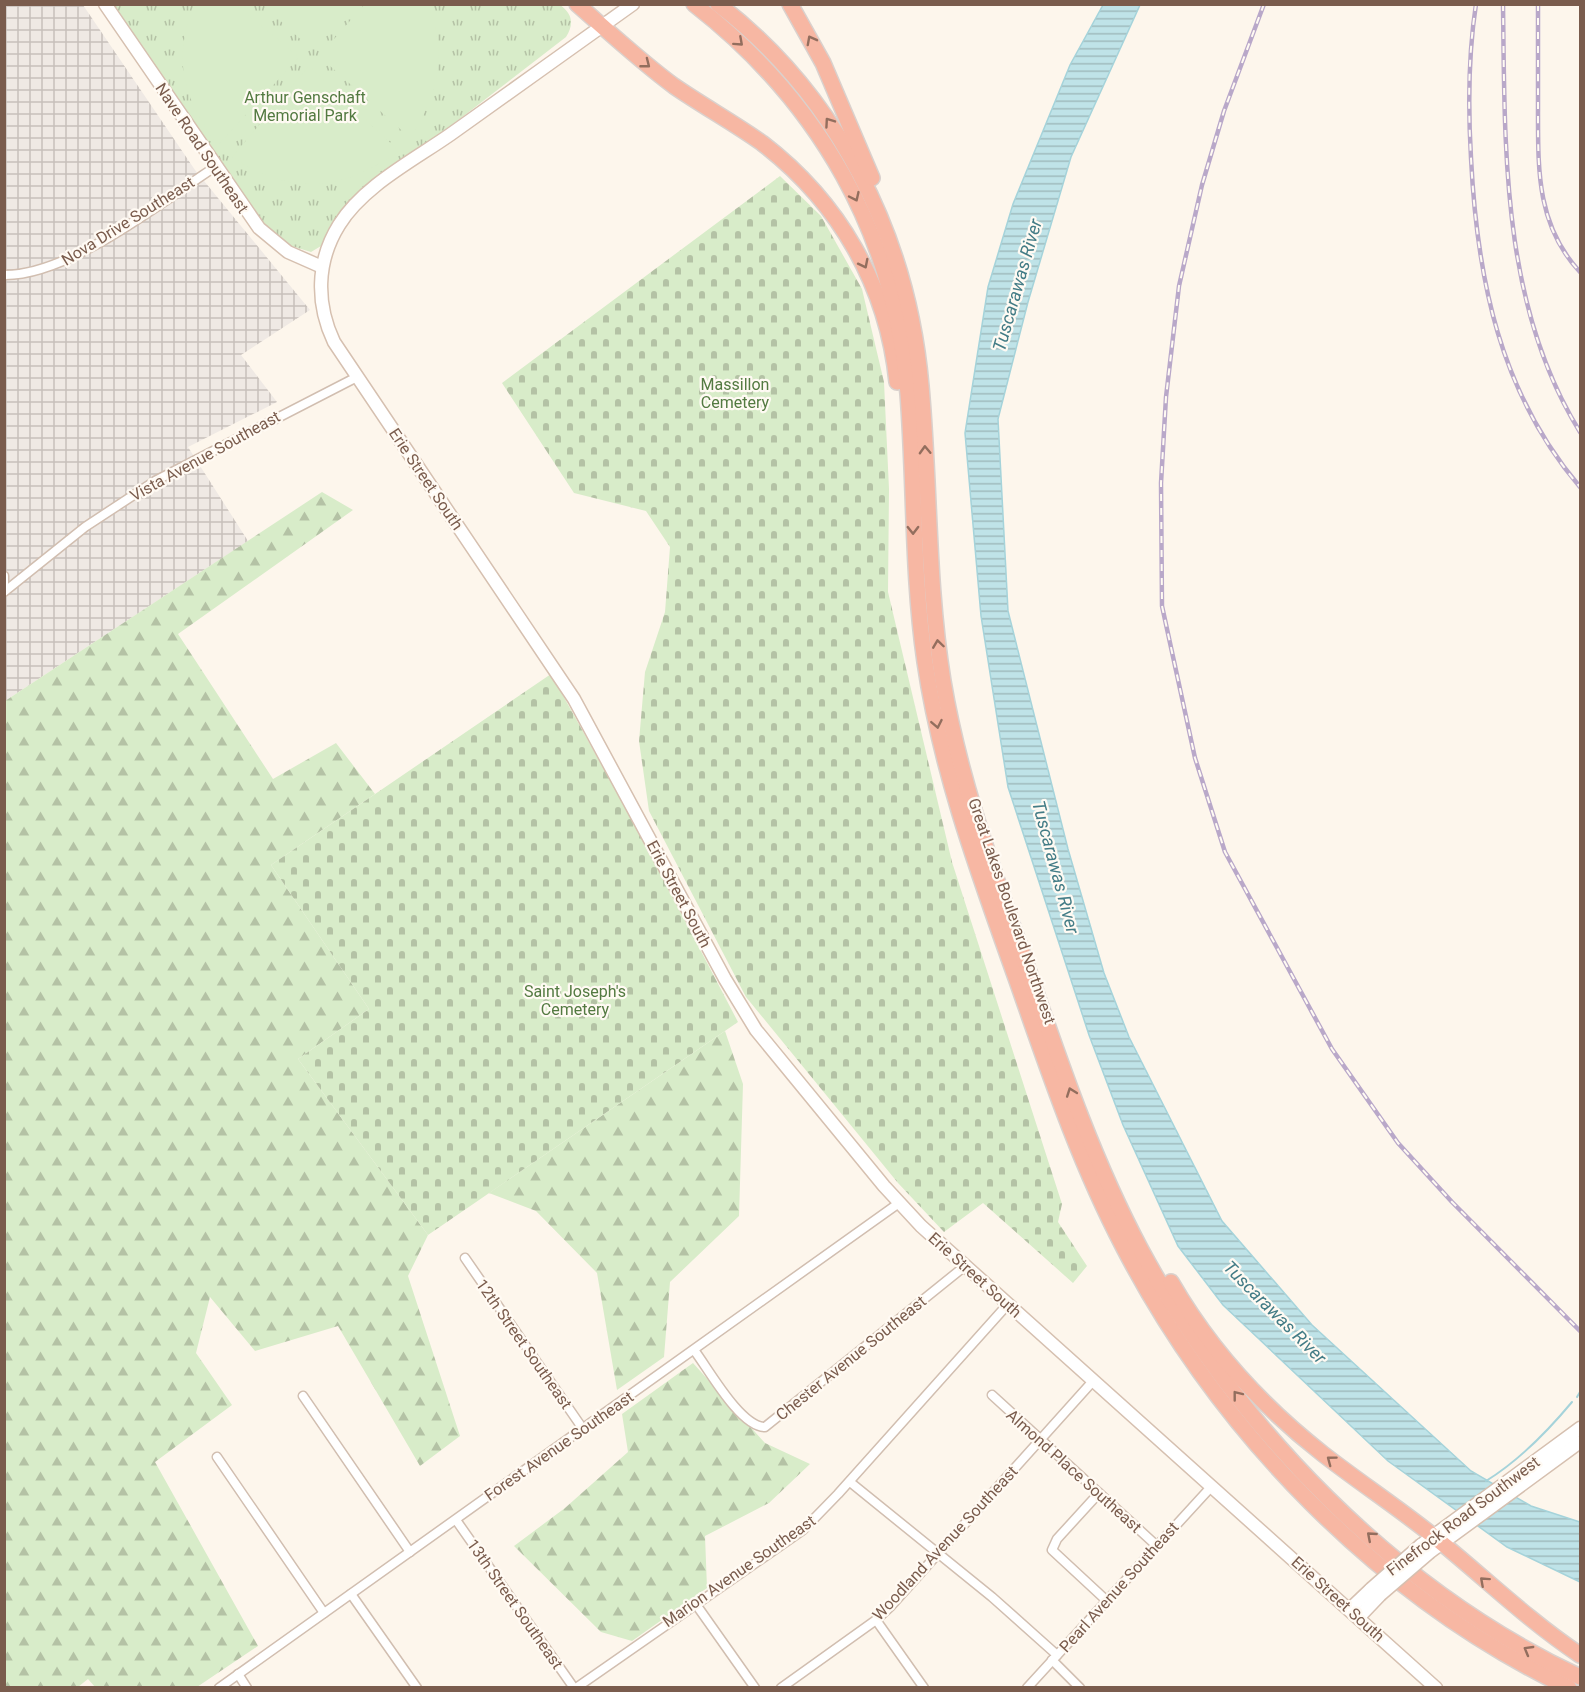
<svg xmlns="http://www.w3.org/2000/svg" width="1585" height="1692" font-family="Roboto,sans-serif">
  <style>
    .industrial { fill: url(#industrial-grid) }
    .forest { fill: url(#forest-firs) }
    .cemetery { fill: url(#cemetery-stones) }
    .park { fill: url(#park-tufts) }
    .garden { fill: #d8ecc9 }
    .water { fill: url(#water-rules); stroke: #a5d3da; stroke-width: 1.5 }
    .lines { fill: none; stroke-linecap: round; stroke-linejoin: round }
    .stream { stroke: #a5d3da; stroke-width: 2 }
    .street-casing { stroke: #d1beb0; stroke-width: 11 }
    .secondary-casing { stroke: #d6c0b0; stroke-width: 15 }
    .highway-casing { stroke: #dad1cd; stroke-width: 18 }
    .street { stroke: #fff; stroke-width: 8 }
    .secondary { stroke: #fff; stroke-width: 12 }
    .highway { stroke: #f7b7a3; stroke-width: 15 }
    .rail-casing { stroke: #b9a8c9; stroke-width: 4.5 }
    .rail { stroke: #fffaf3; stroke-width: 2; stroke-dasharray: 7; stroke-linecap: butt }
    .secondary-bridge-casing { stroke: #d6c0b0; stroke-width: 15; stroke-linecap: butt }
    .secondary-bridge { stroke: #fff; stroke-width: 12 }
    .oneway { stroke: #936e5e }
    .labels { text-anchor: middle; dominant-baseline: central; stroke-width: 4.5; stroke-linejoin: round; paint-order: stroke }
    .park-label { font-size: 16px; fill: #537a41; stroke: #fffaf3 }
    .street-label { font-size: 16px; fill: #7a5c4d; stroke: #fffaf3 }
    .water-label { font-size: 18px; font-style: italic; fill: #437c86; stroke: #fffaf3 }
  </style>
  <defs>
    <pattern id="industrial-grid" width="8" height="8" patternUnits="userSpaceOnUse" patternTransform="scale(1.5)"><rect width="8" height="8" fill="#efe9e4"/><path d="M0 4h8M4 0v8" fill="none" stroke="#c7c0bb"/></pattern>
    <pattern id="forest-firs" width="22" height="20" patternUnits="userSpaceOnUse" patternTransform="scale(1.5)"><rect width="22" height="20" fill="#d8ecc9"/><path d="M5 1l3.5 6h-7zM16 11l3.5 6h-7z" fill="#b4c2a5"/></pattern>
    <pattern id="cemetery-stones" width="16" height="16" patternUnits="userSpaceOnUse" patternTransform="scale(1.5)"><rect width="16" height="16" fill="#d8ecc9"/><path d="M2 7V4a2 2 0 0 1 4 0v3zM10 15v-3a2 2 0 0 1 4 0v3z" fill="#b4c2a5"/></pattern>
    <pattern id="park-tufts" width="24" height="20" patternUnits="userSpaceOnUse" patternTransform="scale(1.5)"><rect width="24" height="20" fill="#d8ecc9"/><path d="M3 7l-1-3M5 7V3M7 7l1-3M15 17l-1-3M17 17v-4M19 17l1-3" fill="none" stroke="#b4c2a5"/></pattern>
    <pattern id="water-rules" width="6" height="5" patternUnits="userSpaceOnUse" patternTransform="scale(1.5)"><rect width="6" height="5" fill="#bfe3e8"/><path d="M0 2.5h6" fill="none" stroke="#a0bbbe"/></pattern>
  </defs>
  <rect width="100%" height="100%" fill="#fdf6ec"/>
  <polygon class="industrial" points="5,5 83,5 195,170 310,310 241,355 277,402 188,447 248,541 5,701"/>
  <g class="forest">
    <polygon points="322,492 353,510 178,634 273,779 336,743 375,794 271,865 369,1009 298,1059 428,1235 408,1276 460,1436 420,1466 338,1326 255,1351 210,1297 196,1353 232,1405 155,1462 258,1646 197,1687 95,1687 88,1679 78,1687 5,1688 5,701"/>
    <polygon points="725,1031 743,1084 739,1216 670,1282 664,1357 617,1390 597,1273 536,1211 489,1193"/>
    <polygon points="693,1363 765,1443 810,1464 769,1503 705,1536 707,1588 632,1641 601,1632 514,1546 565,1508 628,1452 622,1414"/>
  </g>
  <g class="cemetery">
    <polygon points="780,176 821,216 862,289 884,382 889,489 888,592 952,862 1062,1204 1058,1222 1087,1266 1073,1283 983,1203 944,1232 898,1183 746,997 649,811 639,741 645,672 665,612 670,547 646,511 574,493 502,383"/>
    <polygon points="551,674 635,825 738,1022 428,1235 298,1059 369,1009 271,865"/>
  </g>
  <path class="park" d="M 559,4 C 573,14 574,24 566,37 L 435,138 L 364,188 L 330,226 L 321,246 L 311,252 L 288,245 L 263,225 L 110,5 Z"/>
  <g class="garden">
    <path d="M 194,5 L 236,5 L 299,57 L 218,145 C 183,99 172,60 194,5 Z"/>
    <polygon points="263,5 343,5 309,47"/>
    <path d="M 364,5 L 428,5 C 448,56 439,92 410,138 L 319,56 Z"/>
    <path d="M 309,66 L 399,151 C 341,192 292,196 232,157 Z"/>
  </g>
  <polygon class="water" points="1103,5 1140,5 1071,157 1028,302 998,419 1008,611 1068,849 1104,973 1129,1037 1222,1221 1312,1325 1471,1471 1531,1506 1580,1522 1580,1582 1507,1547 1388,1461 1223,1305 1178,1246 1123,1125 1089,1035 1008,787 981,616 965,433 988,287 1013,204 1070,65"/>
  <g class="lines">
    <g class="stream">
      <polyline points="1577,1397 1580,1392"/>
      <path d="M 1486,1481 C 1520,1460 1547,1432 1572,1402"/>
    </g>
    <defs>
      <g id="street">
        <path d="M 4,275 C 69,276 161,202 215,167"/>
        <polyline points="4,576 4,588"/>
        <polyline points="4,592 85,527 155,481 357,377"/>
        <polyline points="465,1258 583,1429"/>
        <path d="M 694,1350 C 708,1368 740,1427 765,1427 L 965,1266"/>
        <polyline points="992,1395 1157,1546"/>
        <polyline points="303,1396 410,1552"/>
        <polyline points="217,1457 324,1613"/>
        <polyline points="850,1482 992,1597 1057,1655"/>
        <polyline points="1099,1493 1057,1539 1052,1550 1107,1601"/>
        <polyline points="456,1520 574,1688"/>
        <polyline points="351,1594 417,1688"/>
        <polyline points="695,1603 755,1688"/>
        <polyline points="876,1620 924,1688"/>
        <polyline points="1052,1660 1080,1688"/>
        <polyline points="238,1674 247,1688"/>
        <polyline points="219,1688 899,1203"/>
        <polyline points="576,1688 803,1530 838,1494 1008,1304"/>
        <polyline points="781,1688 876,1620 890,1607 1093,1381"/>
        <polyline points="1027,1688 1211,1487"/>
      </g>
      <g id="secondary">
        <polyline points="105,4 259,228 288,252 322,267"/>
        <path d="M 633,4 C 572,47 512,91 451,134 C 414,160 363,186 339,225 C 316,262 316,304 334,342 L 574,699 L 725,979 L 756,1030 L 884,1186 L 921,1226 L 1436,1688"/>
        <polyline points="1421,1545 1580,1428"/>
        <polyline points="1430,1552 1580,1442"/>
        <polyline points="1350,1609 1371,1589"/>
        <polyline points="1359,1617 1380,1595"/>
      </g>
      <g id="highway">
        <path d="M 577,4 C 609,32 640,61 674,86 C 703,106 734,123 762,143 C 839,202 887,285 897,382"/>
        <path d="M 694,4 C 820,102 895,234 908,394 C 915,483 912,573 925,662 C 941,772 979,874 1016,978 C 1048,1069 1078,1160 1123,1246 C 1219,1432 1379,1597 1569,1688"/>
        <path d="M 718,4 C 838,96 908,237 921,386 C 930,484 927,583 943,681 C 960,783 996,878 1030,975 C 1062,1068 1094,1162 1141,1250 C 1238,1429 1395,1590 1580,1677"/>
        <polyline points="790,4 823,63 872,178"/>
        <path d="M 1171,1282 C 1209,1348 1263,1407 1323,1454 C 1359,1482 1397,1507 1432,1535 C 1483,1576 1525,1618 1580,1655"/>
      </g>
    </defs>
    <use href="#street" class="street-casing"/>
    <use href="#secondary" class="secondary-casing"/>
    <use href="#highway" class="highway-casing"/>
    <use href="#street" class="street"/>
    <use href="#secondary" class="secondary"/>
    <use href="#highway" class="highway"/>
    <defs>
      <g id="rail">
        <polyline points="1264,4 1224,111 1202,185 1179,286 1166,397 1161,483 1162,606 1195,758 1225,852 1332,1049 1398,1143 1452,1202 1580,1331"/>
        <path d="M 1476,4 C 1468,56 1468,107 1471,158 C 1477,279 1500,393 1580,487"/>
        <path d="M 1503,4 C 1505,149 1501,305 1580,432"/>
        <path d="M 1538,4 C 1538,40 1538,76 1538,111 C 1538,171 1537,226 1580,272"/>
      </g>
    </defs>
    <use href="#rail" class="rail-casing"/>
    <use href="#rail" class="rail"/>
    <defs>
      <g id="secondary-bridge">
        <polyline points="1371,1589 1421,1545"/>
        <polyline points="1380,1595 1430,1552"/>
      </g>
    </defs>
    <use href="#secondary-bridge" class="secondary-bridge-casing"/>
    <use href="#secondary-bridge" class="secondary-bridge"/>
  </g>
  <defs><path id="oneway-chevron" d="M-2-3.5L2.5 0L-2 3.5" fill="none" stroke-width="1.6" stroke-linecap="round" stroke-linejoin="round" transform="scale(1.5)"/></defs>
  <g class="oneway">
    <use href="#oneway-chevron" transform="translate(811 40) rotate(-118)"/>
    <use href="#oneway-chevron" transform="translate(739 42) rotate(42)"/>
    <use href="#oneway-chevron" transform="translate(646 64) rotate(38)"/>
    <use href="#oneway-chevron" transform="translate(829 122) rotate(-125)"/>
    <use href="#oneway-chevron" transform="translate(855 197) rotate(65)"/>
    <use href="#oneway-chevron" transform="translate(864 264) rotate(63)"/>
    <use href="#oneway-chevron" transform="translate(925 450) rotate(-92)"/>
    <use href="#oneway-chevron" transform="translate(913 530) rotate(89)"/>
    <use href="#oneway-chevron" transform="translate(938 644) rotate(-98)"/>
    <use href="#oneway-chevron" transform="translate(937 724) rotate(79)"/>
    <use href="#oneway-chevron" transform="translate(1071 1092) rotate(-110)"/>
    <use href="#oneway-chevron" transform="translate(1237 1395) rotate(-128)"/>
    <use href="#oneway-chevron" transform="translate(1331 1460) rotate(-143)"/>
    <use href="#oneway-chevron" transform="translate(1371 1536) rotate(-139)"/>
    <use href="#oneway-chevron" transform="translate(1484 1581) rotate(-138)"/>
    <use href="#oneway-chevron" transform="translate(1528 1650) rotate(-150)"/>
  </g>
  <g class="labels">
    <g class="park-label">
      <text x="305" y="97">Arthur Genschaft<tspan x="305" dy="18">Memorial Park</tspan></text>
      <text x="735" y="384">Massillon<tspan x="735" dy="18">Cemetery</tspan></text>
      <text x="575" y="991">Saint Joseph's<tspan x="575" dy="18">Cemetery</tspan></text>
    </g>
    <g class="street-label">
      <text transform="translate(202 148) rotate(56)">Nave Road Southeast</text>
      <text transform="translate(128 221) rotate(-32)">Nova Drive Southeast</text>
      <text transform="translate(205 456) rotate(-29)">Vista Avenue Southeast</text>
      <text transform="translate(426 479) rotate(56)">Erie Street South</text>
      <text transform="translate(679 894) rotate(62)">Erie Street South</text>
      <text transform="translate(1012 911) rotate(71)">Great Lakes Boulevard Northwest</text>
      <text transform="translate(975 1275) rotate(42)">Erie Street South</text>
      <text transform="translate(524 1344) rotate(55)">12th Street Southeast</text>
      <text transform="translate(851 1358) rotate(-39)">Chester Avenue Southeast</text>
      <text transform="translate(559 1446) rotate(-35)">Forest Avenue Southeast</text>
      <text transform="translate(1074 1471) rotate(42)">Almond Place Southeast</text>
      <text transform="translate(1463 1516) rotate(-37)">Finefrock Road Southwest</text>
      <text transform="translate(945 1543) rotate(-47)">Woodland Avenue Southeast</text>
      <text transform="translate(739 1571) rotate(-35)">Marion Avenue Southeast</text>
      <text transform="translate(1119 1587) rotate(-48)">Pearl Avenue Southeast</text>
      <text transform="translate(1338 1599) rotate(42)">Erie Street South</text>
      <text transform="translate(515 1604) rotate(55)">13th Street Southeast</text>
    </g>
    <g class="water-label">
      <text transform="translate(1017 285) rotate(-74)">Tuscarawas River</text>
      <text transform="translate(1056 867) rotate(75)">Tuscarawas River</text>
      <text transform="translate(1275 1312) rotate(45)">Tuscarawas River</text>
    </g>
  </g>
  <rect width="1585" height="1692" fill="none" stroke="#7a5c4d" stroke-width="12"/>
</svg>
